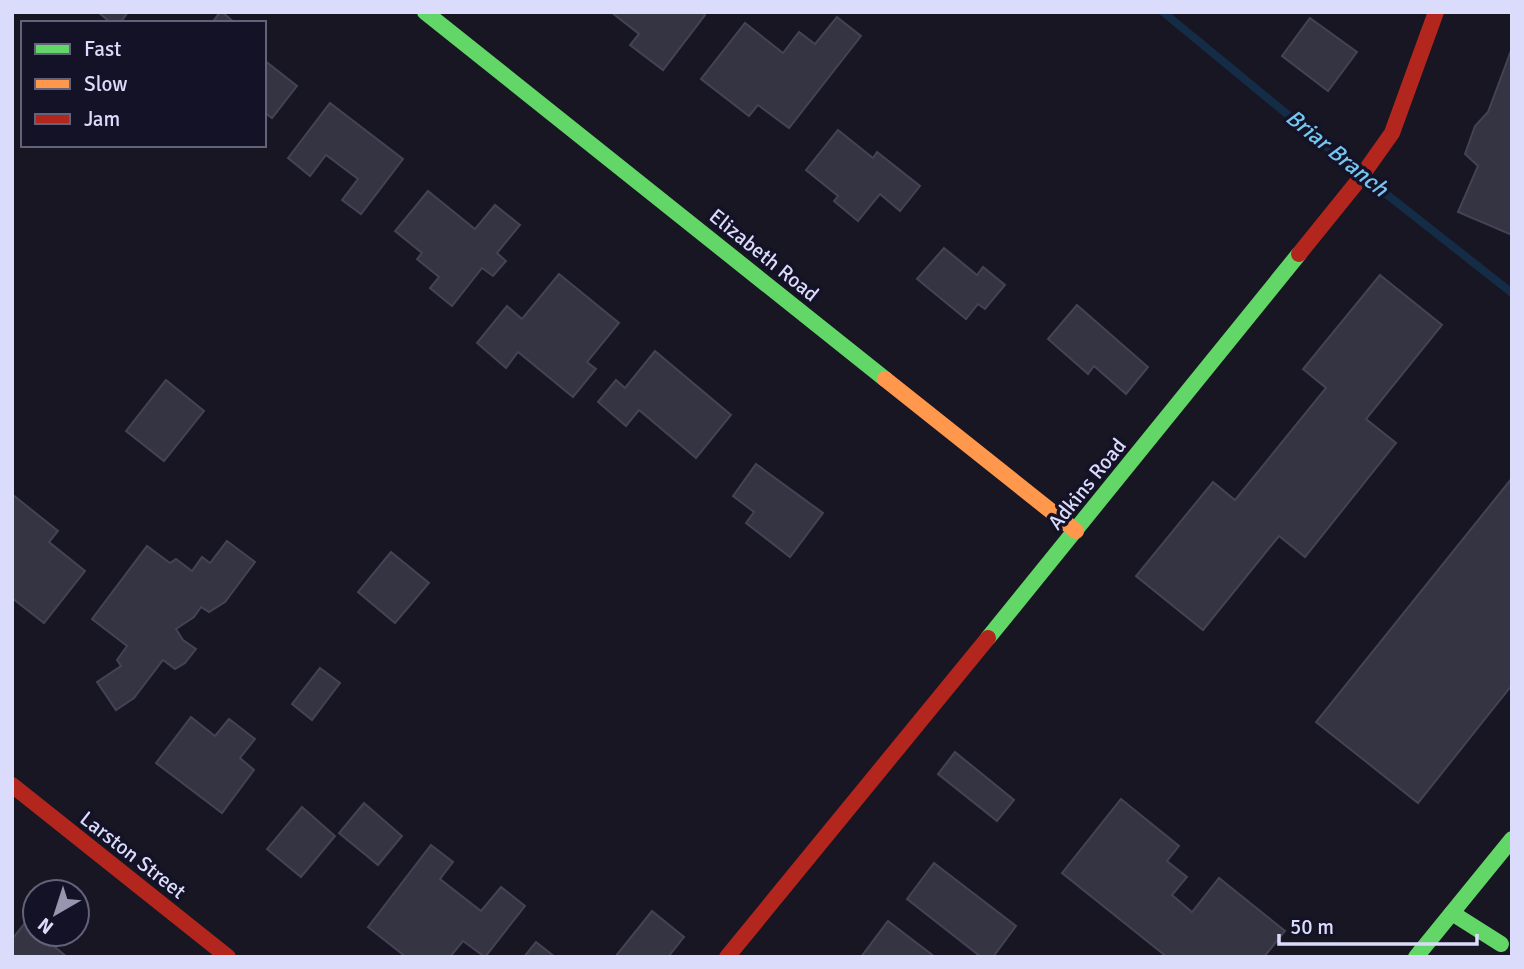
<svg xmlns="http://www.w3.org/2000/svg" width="1524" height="969" font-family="Signika,sans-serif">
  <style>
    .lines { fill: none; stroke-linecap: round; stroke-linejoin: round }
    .stream { stroke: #142c45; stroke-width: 8 }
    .building { fill: #353443; stroke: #434354; stroke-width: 2 }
    .fast { stroke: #63d668; stroke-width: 16 }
    .slow { stroke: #ff974d; stroke-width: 16 }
    .jam { stroke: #b3261e; stroke-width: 16 }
    .labels { text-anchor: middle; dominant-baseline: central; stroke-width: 7; stroke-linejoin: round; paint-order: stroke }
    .street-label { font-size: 21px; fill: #dbdbfb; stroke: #131226 }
    .water-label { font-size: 23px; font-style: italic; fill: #74c6f0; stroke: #131226 }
  </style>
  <rect width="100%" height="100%" fill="#171622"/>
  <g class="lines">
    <g class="stream">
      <polyline points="1163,12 1355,170"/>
      <polyline points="1371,182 1512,293"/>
    </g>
  </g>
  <g class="building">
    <polygon points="98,12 128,12 120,23 111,23"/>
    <polygon points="220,12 222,12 235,23 212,23"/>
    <polygon points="611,12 702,12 705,15 663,70 630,45 639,34"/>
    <polygon points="837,17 861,36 789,128 758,105 749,116 701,79 745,23 783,53 799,32 815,44"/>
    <polygon points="1310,18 1357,52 1328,91 1282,56"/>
    <polygon points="1512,48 1512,235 1458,212 1478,166 1465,154 1475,126 1488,112"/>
    <polygon points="264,60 297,86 272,118 264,112"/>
    <polygon points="330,103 403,159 361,214 342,200 358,179 326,155 310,176 288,158"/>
    <polygon points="838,130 873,158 877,152 920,186 900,211 880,194 858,221 834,201 838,196 806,170"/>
    <polygon points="428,191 475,229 495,205 520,225 497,253 506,261 493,276 482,268 452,306 430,288 439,277 417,259 422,253 395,231"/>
    <polygon points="944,248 977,275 983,267 1005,285 985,309 978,304 966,319 917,279"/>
    <polygon points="559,274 619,323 587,362 596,369 573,397 518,352 506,368 477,343 507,306 522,319"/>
    <polygon points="1380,275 1442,325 1366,419 1396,443 1305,557 1279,536 1203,630 1136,576 1213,482 1235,500 1326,388 1303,369"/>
    <polygon points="1077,305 1148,367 1126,394 1094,366 1088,374 1048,339"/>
    <polygon points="655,351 731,415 696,458 639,410 626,426 598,402 616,380 625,388"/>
    <polygon points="166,380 204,411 164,461 126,431"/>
    <polygon points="756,464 823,513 790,557 746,523 754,512 733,496"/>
    <polygon points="1512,478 1512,685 1418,803 1316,722"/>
    <polygon points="13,495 58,531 49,542 85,571 44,623 12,598"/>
    <polygon points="227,541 255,562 225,602 209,612 201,607 194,617 176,629 183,640 196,649 185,663 175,669 163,660 134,698 116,710 97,682 121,666 117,660 127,646 92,619 147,546 170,563 176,559 192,571 202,557 210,563"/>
    <polygon points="391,552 429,583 395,623 358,592"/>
    <polygon points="320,668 340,683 312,720 292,704"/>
    <polygon points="191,717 215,736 229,719 255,739 240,758 254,770 222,813 156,763"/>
    <polygon points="955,752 1014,800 997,821 938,774"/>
    <polygon points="1121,799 1179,846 1167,861 1187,877 1172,895 1192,912 1219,878 1285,931 1264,957 1167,957 1062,873"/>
    <polygon points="364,803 402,836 378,865 339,833"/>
    <polygon points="302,807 335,836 301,877 267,849"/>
    <polygon points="431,845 453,862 440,879 481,911 501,887 525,906 485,957 463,941 450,957 406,957 368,927"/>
    <polygon points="934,863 1016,926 993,957 981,957 907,899"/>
    <polygon points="652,911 684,937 668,957 615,957"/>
    <polygon points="888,921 935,957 861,957"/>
    <polygon points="25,923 35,931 35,934 39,934 67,957 12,957 12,939"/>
    <polygon points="536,942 555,957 524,957"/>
  </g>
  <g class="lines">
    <g class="fast">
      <polyline points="425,12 885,379"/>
      <polyline points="988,638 1299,254"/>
      <polyline points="1452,913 1501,944"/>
      <polyline points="1416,957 1512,839"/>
    </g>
    <polyline class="slow" points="885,379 1076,531"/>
    <g class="jam">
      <polyline points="1299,254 1358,181 1392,133 1436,12"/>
      <polyline points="12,785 228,957"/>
      <polyline points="727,957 988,638"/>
    </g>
  </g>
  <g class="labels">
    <g class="street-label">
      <text transform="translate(764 255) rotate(39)">Elizabeth Road</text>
      <text transform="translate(1087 484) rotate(-51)">Adkins Road</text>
      <text transform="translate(133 855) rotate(38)">Larston Street</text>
    </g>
    <g class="water-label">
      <text transform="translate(1337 153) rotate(39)">Briar Branch</text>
    </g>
  </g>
  <rect width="1524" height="969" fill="none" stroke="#dbdbfb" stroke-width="28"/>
  <rect x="21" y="21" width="245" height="126" fill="#131226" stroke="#63627b" stroke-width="2"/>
  <rect x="35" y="44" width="35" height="10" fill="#63d668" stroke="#63627b" stroke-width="2"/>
  <text x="84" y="56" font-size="21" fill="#dbdbfb">Fast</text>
  <rect x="35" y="79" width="35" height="10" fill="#ff974d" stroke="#63627b" stroke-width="2"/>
  <text x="84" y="91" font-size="21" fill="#dbdbfb">Slow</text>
  <rect x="35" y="114" width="35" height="10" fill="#b3261e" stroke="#63627b" stroke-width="2"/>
  <text x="84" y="126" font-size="21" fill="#dbdbfb">Jam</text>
  <g transform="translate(56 913) rotate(219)"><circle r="33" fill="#131226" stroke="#63627b" stroke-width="2"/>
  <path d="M0-5L12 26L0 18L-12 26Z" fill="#9696af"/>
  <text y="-10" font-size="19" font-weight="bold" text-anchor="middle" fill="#dbdbfb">N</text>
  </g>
  <path d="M1279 934v10h198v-10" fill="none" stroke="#dbdbfb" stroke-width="3.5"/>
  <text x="1290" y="934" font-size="21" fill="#dbdbfb" stroke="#131226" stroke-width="5" paint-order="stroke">50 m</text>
</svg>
